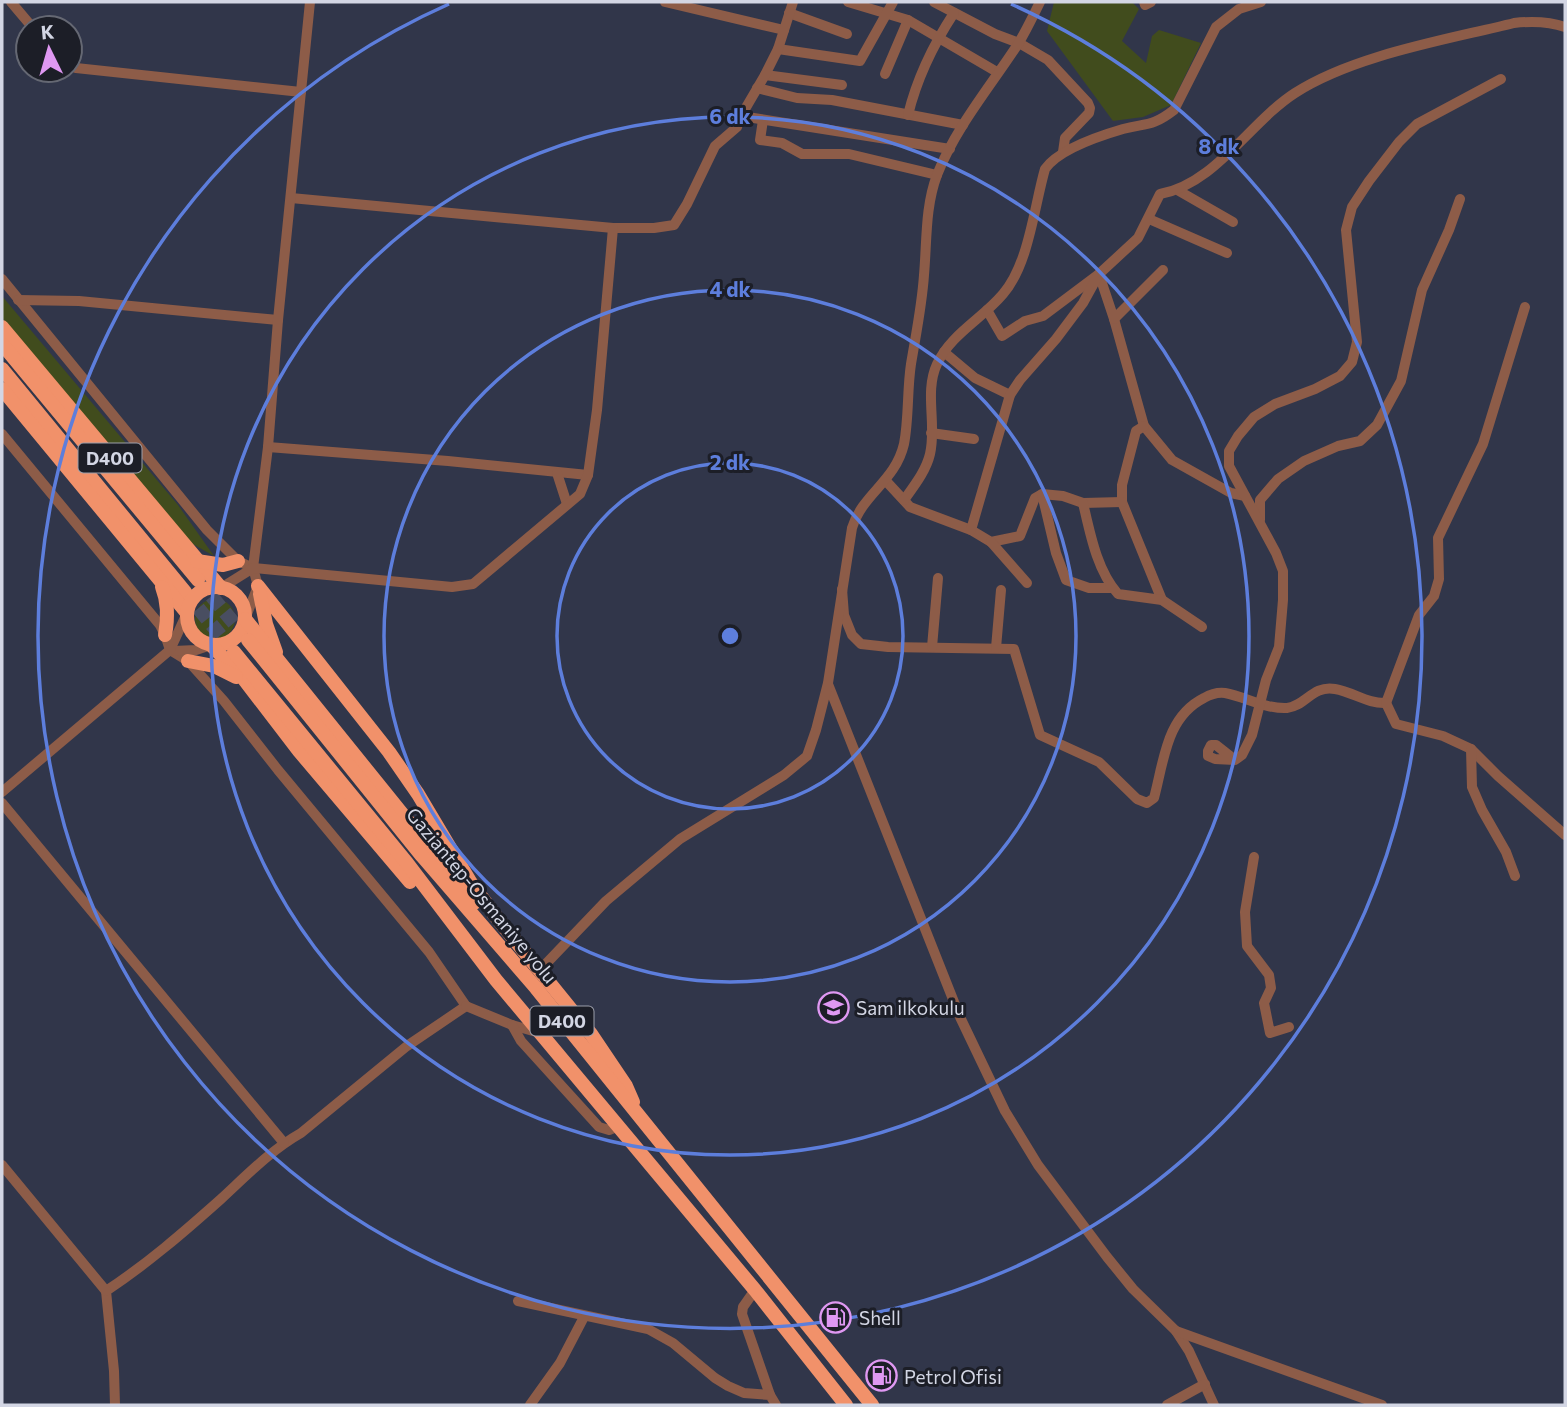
<svg xmlns="http://www.w3.org/2000/svg" width="1567" height="1407" font-family="Commissioner,sans-serif">
  <style>
    .green { fill: #414c1d }
    .lines { fill: none; stroke-linecap: round; stroke-linejoin: round }
    .highway-tunnel { stroke: #494e61; stroke-width: 14; stroke-dasharray: 14 7; stroke-linecap: butt }
    .minor { stroke: #8d5c48; stroke-width: 10 }
    .highway { stroke: #f1916a; stroke-width: 14 }
    .ring { fill: none; stroke: #5d7edc; stroke-width: 3.5 }
    .labels { text-anchor: middle; dominant-baseline: central; stroke-width: 6; stroke-linejoin: round; paint-order: stroke }
    .shield { fill: #1c1e27; stroke: #9c9fab; stroke-width: 2 }
    .shield-label { font-size: 18px; font-weight: bold; fill: #d3d6e4 }
    .street-label { font-size: 19px; fill: #d3d6e4; stroke: #1c1e27 }
    .poi-label { font-size: 19px; fill: #d3d6e4; stroke: #1c1e27; text-anchor: start }
    .centre { fill: #5d7edc; stroke: #1c1e27; stroke-width: 3.5 }
    .ring-label { font-size: 21px; text-anchor: middle; font-weight: bold; fill: #5d7edc; stroke: #1c1e27; stroke-width: 6; stroke-linejoin: round; paint-order: stroke }
  </style>
  <rect width="100%" height="100%" fill="#31364a"/>
  <g class="green">
    <polygon points="1054,2 1132,2 1139,9 1122,41 1146,63 1152,36 1159,30 1201,43 1171,105 1143,117 1113,121 1047,31"/>
    <polygon points="2,296 178,505 214,556 191,543 2,318"/>
    <circle cx="215" cy="619" r="20"/>
  </g>
  <g class="lines">
    <g class="highway-tunnel">
      <polyline points="198,580 248,640"/>
      <polyline points="185,592 234,652"/>
    </g>
    <g class="minor">
      <polyline points="11,2 33,28"/>
      <polyline points="665,2 784,30"/>
      <polyline points="848,2 908,20 997,72"/>
      <polyline points="934,2 995,34 1019,43 1048,60 1088,103 1090,108 1089,113 1065,138 1063,152"/>
      <polyline points="1144,2 1145,5 1151,2"/>
      <polyline points="789,13 847,34"/>
      <polyline points="778,49 860,61 893,2"/>
      <polyline points="70,64 76,68 301,92"/>
      <polyline points="885,74 908,20"/>
      <polyline points="765,75 842,85"/>
      <polyline points="757,88 797,98 832,100 963,125"/>
      <path d="M 908,115 C 917,78 933,45 954,13"/>
      <polyline points="741,116 950,149"/>
      <polyline points="763,120 760,140 782,143 802,154 849,154 937,175"/>
      <polyline points="1179,191 1233,222"/>
      <polyline points="291,198 613,228 654,228 674,225 687,204 715,146 737,127 741,116 765,75 778,49 793,2"/>
      <polyline points="1149,219 1227,253"/>
      <polyline points="2,279 207,530 238,561 253,568 258,586 245,619"/>
      <polyline points="18,300 79,301 278,320"/>
      <polyline points="987,310 1002,336 1025,321 1043,316 1099,274 1114,319 1144,426 1172,460 1231,493 1245,496"/>
      <polyline points="1114,319 1163,270"/>
      <polyline points="944,352 975,378 1010,395"/>
      <polyline points="1144,426 1136,431 1122,485 1122,502 1162,600"/>
      <polyline points="931,433 974,439"/>
      <path d="M 2,434 L 160,625 L 165,635 L 170,650 L 188,661 L 224,701 L 278,770 L 429,952 L 466,1006 L 407,1046 L 301,1133 C 271,1150 246,1176 221,1199 C 184,1232 147,1264 106,1291 L 114,1371 L 115,1405"/>
      <polyline points="268,447 448,461 588,475"/>
      <polyline points="557,473 567,504"/>
      <polyline points="886,481 910,507 971,530 991,542 1020,536 1035,498 1042,494 1063,496 1083,503 1122,502"/>
      <polyline points="1042,494 1056,553 1066,580 1089,588 1112,588"/>
      <path d="M 904,500 C 914,486 926,471 930,454 C 937,424 924,392 937,364 C 951,334 982,319 1003,294 C 1029,264 1034,207 1045,169 C 1059,149 1099,136 1123,129 C 1146,123 1152,127 1174,110 L 1216,27 L 1239,9 L 1261,2"/>
      <path d="M 1083,503 C 1090,533 1097,571 1118,594 L 1162,600 L 1202,627"/>
      <polyline points="1260,520 1260,500 1278,479 1304,461 1338,446 1360,441 1377,425 1401,381 1422,290 1449,230 1460,199"/>
      <path d="M 971,530 L 1010,395 L 1020,380 L 1056,339 L 1083,303 L 1099,274 L 1138,238 L 1160,194 C 1215,184 1250,122 1295,93 C 1354,55 1446,40 1514,23 C 1532,21 1548,21 1565,27"/>
      <polyline points="991,542 1027,583"/>
      <polyline points="253,568 268,447 278,320 310,2"/>
      <polyline points="221,588 253,568 452,587 473,584 580,494 588,475 597,410 613,228"/>
      <path d="M 842,589 L 844,615 L 852,635 L 861,644 L 888,647 L 1014,649 L 1040,735 L 1099,762 L 1137,799 L 1147,803 L 1154,798 C 1164,761 1166,717 1204,698 C 1211,694 1217,692 1225,693 C 1246,697 1265,709 1287,708 C 1306,706 1312,685 1335,689 C 1353,692 1368,704 1386,703 L 1419,615 L 1434,596 L 1439,579 L 1438,538 L 1483,444 L 1525,307"/>
      <polyline points="932,647 938,578"/>
      <polyline points="996,648 1001,590"/>
      <polyline points="174,651 196,650 211,645"/>
      <polyline points="828,684 960,1017 1005,1111 1038,1165 1107,1257 1133,1289 1176,1331 1189,1351 1214,1405"/>
      <polyline points="1386,703 1396,724 1443,736 1471,749 1498,776 1565,835"/>
      <polyline points="1471,749 1472,787 1482,810 1506,852 1515,876"/>
      <polyline points="1235,760 1216,745 1211,745 1208,751 1208,756 1215,759 1235,760 1242,755 1252,735 1266,680 1279,647 1283,600 1283,571 1276,553 1229,466 1229,451 1238,436 1254,417 1275,404 1315,389 1340,376 1352,362 1357,342 1346,230 1352,207 1369,181 1399,142 1417,124 1501,79"/>
      <polyline points="2,792 170,650 187,613"/>
      <polyline points="2,803 284,1143"/>
      <polyline points="1254,857 1245,912 1247,946 1269,975 1271,988 1264,1003 1270,1033 1289,1027"/>
      <path d="M 540,970 L 606,901 L 680,839 L 784,775 L 807,756 L 816,730 L 828,683 L 852,528 C 863,493 895,482 904,444 C 909,418 907,390 911,364 C 916,334 922,305 924,275 C 927,241 925,207 937,175 C 956,127 990,87 1018,44 C 1026,31 1033,16 1040,2"/>
      <polyline points="466,1006 512,1025 540,1033"/>
      <polyline points="512,1025 521,1041 599,1127 609,1130 619,1126"/>
      <polyline points="2,1165 106,1291"/>
      <polyline points="755,1290 743,1307 742,1314 770,1395"/>
      <polyline points="518,1301 648,1329 673,1343 715,1378 728,1386 744,1393 770,1395 776,1405"/>
      <polyline points="1176,1331 1382,1405"/>
      <polyline points="530,1405 560,1363 584,1317"/>
      <polyline points="1167,1405 1205,1384"/>
    </g>
    <g class="highway">
      <polyline points="2,327 221,588"/>
      <polyline points="2,344 198,580"/>
      <polyline points="2,369 185,592"/>
      <polyline points="2,389 187,613"/>
      <polyline points="197,561 223,565 238,561"/>
      <polyline points="258,586 389,752 418,794 471,883 497,918 591,1034 626,1086 633,1102"/>
      <path d="M 162,587 C 168,602 168,619 165,635"/>
      <circle cx="216" cy="616" r="29"/>
      <polyline points="260,594 266,624 276,652"/>
      <polyline points="245,619 474,903"/>
      <polyline points="248,640 422,856 536,988 872,1405"/>
      <polyline points="211,645 243,678 299,751 410,882"/>
      <polyline points="234,652 407,863 496,980 755,1290 846,1405"/>
      <polyline points="188,661 214,666 236,677"/>
    </g>
  </g>
  <g class="ring">
    <circle cx="730" cy="636" r="173"/>
    <circle cx="730" cy="636" r="346"/>
    <circle cx="730" cy="636" r="519"/>
    <path d="M1011 4A692 692 0 1 1 449 4"/>
  </g>
  <defs>
    <symbol id="school-ring" viewBox="-11 -11 22 22"><circle r="9.5" fill="#1c1e27" stroke="#df98f2" stroke-width="1.5"/><path d="M0-5L7-2L0 1L-7-2ZM-4 1L0 2.5L4 1V4Q0 6-4 4Z" fill="#df98f2"/></symbol>
    <symbol id="fuel-ring" viewBox="-11 -11 22 22"><circle r="9.5" fill="#1c1e27" stroke="#df98f2" stroke-width="1.5"/><path d="M-5.5-6h7V0h2V4h1.3V-2.5L3-4.5l.8-.8L6-3V5H2.5V1h-1V6h-7ZM-4.2-4.7v3.2H.2V-4.7Z" fill="#df98f2"/></symbol>
  </defs>
  <g fill-rule="evenodd">
    <use href="#school-ring" x="816" y="990" width="35" height="35"/>
    <use href="#fuel-ring" x="818" y="1300" width="35" height="35"/>
    <use href="#fuel-ring" x="864" y="1358" width="35" height="35"/>
  </g>
  <g class="labels">
    <g class="shield">
      <rect x="78.5" y="443.5" width="63" height="29" rx="5"/>
      <rect x="530.5" y="1006.5" width="63" height="29" rx="5"/>
    </g>
    <g class="shield-label">
      <text x="110" y="458">D400</text>
      <text x="562" y="1021">D400</text>
    </g>
    <g class="street-label">
      <text transform="translate(482 895) rotate(50)">Gaziantep-Osmaniye yolu</text>
    </g>
    <g class="poi-label">
      <text x="856" y="1007">Sam ilkokulu</text>
      <text x="859" y="1317">Shell</text>
      <text x="904" y="1376">Petrol Ofisi</text>
    </g>
  </g>
  <circle cx="730" cy="636" r="10" class="centre"/>
  <g class="ring-label">
    <text x="730" y="124">6 dk</text>
    <text x="1219" y="154">8 dk</text>
    <text x="730" y="297">4 dk</text>
    <text x="730" y="470">2 dk</text>
  </g>
  <rect width="1567" height="1407" fill="none" stroke="#d3d6e4" stroke-width="7"/>
  <g transform="translate(49 49) rotate(355)"><circle r="33" fill="#1c1e27" stroke="#656873" stroke-width="2"/>
  <path d="M0-5L12 26L0 18L-12 26Z" fill="#df98f2"/>
  <text y="-10" font-size="19" font-weight="bold" text-anchor="middle" fill="#d3d6e4">K</text>
  </g>
</svg>
